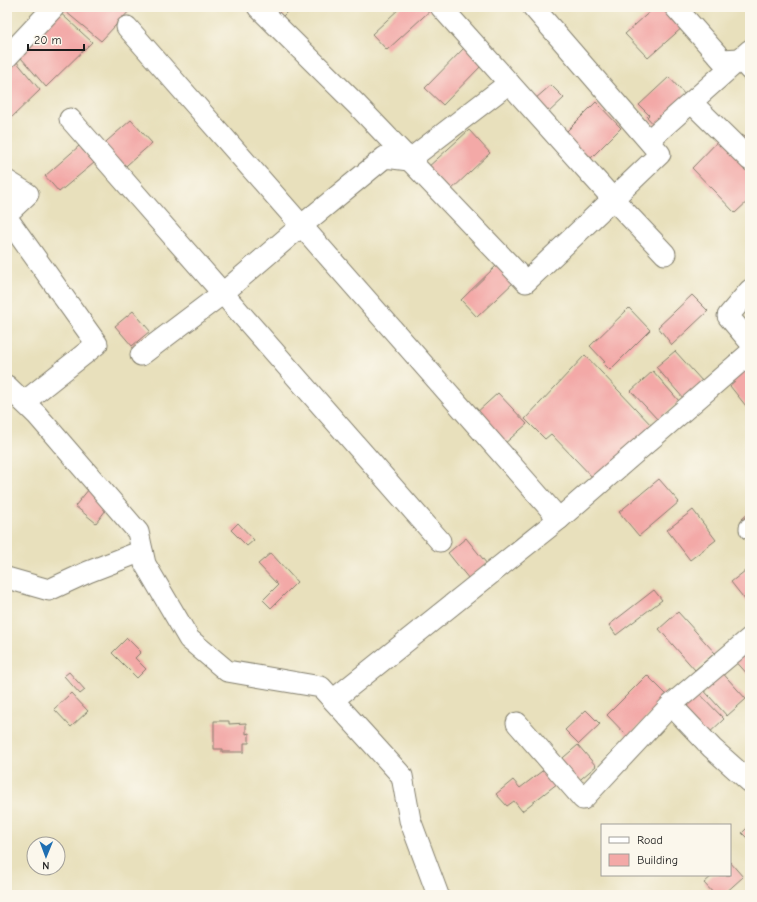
<svg xmlns="http://www.w3.org/2000/svg" width="757" height="902" font-family="'Comic Neue',sans-serif">
  <style>
    .building { fill: #f3a9a7 }
    .lines { fill: none; stroke-linecap: round; stroke-linejoin: round }
    .minor-casing { stroke: #827e6c; stroke-width: 23 }
    .minor { stroke: #fff; stroke-width: 21 }
  </style>
  <rect width="100%" height="100%" fill="#fbf7ec"/>
  <filter id="ink" filterUnits="userSpaceOnUse"><feTurbulence type="fractalNoise" baseFrequency=".025" numOctaves="2"/><feDisplacementMap in="SourceGraphic" scale="8" xChannelSelector="R" yChannelSelector="G"/><feConvolveMatrix kernelMatrix="1 2 1 2 8 2 1 2 1" color-interpolation-filters="sRGB"/></filter>
  <filter id="wash" filterUnits="userSpaceOnUse"><feTurbulence type="fractalNoise" baseFrequency=".012" numOctaves="4" result="noise"/><feDisplacementMap in="SourceGraphic" scale="16" xChannelSelector="R" yChannelSelector="G"/><feGaussianBlur stdDeviation="0.9" result="paint"/><feColorMatrix in="noise" values="0 0 0 0 0 0 0 0 0 0 0 0 0 0 0 0 0 1.4 0 .05"/><feComposite in="paint" operator="in"/></filter>
  <g filter="url(#wash)">
    <rect width="100%" height="100%" fill="#e8e0bc"/>
    <g id="blocks">
      <g class="building">
        <polygon points="60,7 133,7 101,41"/>
        <polygon points="269,7 292,7 281,18"/>
        <polygon points="401,7 434,7 387,50 372,34"/>
        <polygon points="655,7 667,7 684,26 648,58 625,34"/>
        <polygon points="744,7 750,7 750,14"/>
        <polygon points="56,9 92,42 46,87 15,51"/>
        <polygon points="466,46 484,63 443,105 425,88"/>
        <polygon points="16,61 40,90 10,119 7,116 7,70"/>
        <polygon points="669,77 687,97 655,126 647,117 649,115 639,105"/>
        <polygon points="551,85 564,98 548,113 535,99"/>
        <polygon points="596,102 621,128 588,161 562,136"/>
        <polygon points="131,120 152,143 119,172 99,148"/>
        <polygon points="469,130 490,153 449,192 427,168"/>
        <polygon points="750,131 750,151 736,141 742,135 745,137"/>
        <polygon points="724,135 750,161 750,199 735,213 692,168"/>
        <polygon points="79,146 94,163 59,192 45,176"/>
        <polygon points="498,264 515,281 477,317 461,300"/>
        <polygon points="692,295 708,311 672,345 658,327"/>
        <polygon points="629,308 650,330 610,370 603,363 605,362 590,346"/>
        <polygon points="133,311 150,331 132,346 115,326"/>
        <polygon points="675,351 703,382 684,399 656,367"/>
        <polygon points="585,355 653,427 596,481 551,434 545,439 525,419"/>
        <polygon points="750,359 750,411 726,381"/>
        <polygon points="653,371 679,401 658,420 631,391"/>
        <polygon points="498,393 527,424 503,445 475,414"/>
        <polygon points="659,479 679,502 639,536 619,512"/>
        <polygon points="89,489 109,506 96,523 75,506"/>
        <polygon points="693,510 716,540 690,560 667,530"/>
        <polygon points="750,512 750,520 748,518 744,521 742,519"/>
        <polygon points="238,523 254,540 247,546 231,530"/>
        <polygon points="466,538 487,564 469,579 448,553"/>
        <polygon points="271,553 297,582 271,608 263,600 278,585 258,564"/>
        <polygon points="750,567 750,606 731,582"/>
        <polygon points="654,590 662,600 616,635 609,625"/>
        <polygon points="678,612 715,653 695,670 659,629"/>
        <polygon points="127,638 141,652 135,658 146,669 137,678 112,653"/>
        <polygon points="750,645 750,677 732,657"/>
        <polygon points="719,669 746,699 727,716 700,686"/>
        <polygon points="69,672 85,690 80,694 64,676"/>
        <polygon points="647,675 668,696 628,737 607,715"/>
        <polygon points="696,690 724,719 705,737 678,707"/>
        <polygon points="71,693 88,711 71,727 54,709"/>
        <polygon points="586,710 600,724 579,744 565,730"/>
        <polygon points="214,721 229,721 229,724 246,723 246,734 249,733 249,743 244,743 244,752 222,752 222,749 214,749"/>
        <polygon points="578,745 596,766 575,784 557,763"/>
        <polygon points="546,768 558,783 522,811 514,801 507,806 496,794 513,780 520,788"/>
        <polygon points="750,825 750,841 742,833"/>
        <polygon points="730,862 743,877 723,895 715,895 704,883 713,875 730,875"/>
      </g>
    </g>
  </g>
  <g filter="url(#ink)">
    <use href="#blocks" fill-opacity="0" stroke="#827e6c" stroke-width="1"/>
    <g class="lines">
      <defs>
        <g id="minor">
          <polyline points="258,7 357,105 526,282 660,154 533,7"/>
          <polyline points="441,7 613,199 665,254"/>
          <polyline points="675,7 722,60 740,59 750,70"/>
          <polyline points="127,27 559,519"/>
          <polyline points="7,57 54,7"/>
          <polyline points="692,103 750,160"/>
          <polyline points="70,119 440,541"/>
          <polyline points="649,140 750,50"/>
          <polyline points="7,181 28,194 7,214"/>
          <polyline points="7,218 97,344 24,402"/>
          <polyline points="750,290 728,316 750,342"/>
          <polyline points="141,355 223,293 301,226 385,157 409,160 509,83"/>
          <polyline points="7,386 37,415 138,532 145,564 189,639 227,671 321,687 402,776 410,820 438,895"/>
          <polyline points="750,528 750,529"/>
          <polyline points="7,578 49,590 88,572 142,551"/>
          <polyline points="333,700 559,519 750,353"/>
          <polyline points="671,705 712,748 750,782"/>
          <polyline points="517,723 583,799 671,705 750,638"/>
        </g>
      </defs>
      <use href="#minor" class="minor-casing"/>
      <use href="#minor" class="minor"/>
    </g>
  </g>
  <rect width="757" height="902" fill="none" stroke="#fbf7ec" stroke-width="24"/>
  <rect x="601" y="824" width="130" height="52" fill="#fbf7ec" stroke="#a29f99"/>
  <rect x="609" y="837" width="20" height="6" fill="#ffffff" stroke="#a29f99"/>
  <text x="637" y="844" font-size="12" fill="#1c1c1c">Road</text>
  <rect x="609" y="854" width="20" height="12" fill="#f3a9a7" stroke="#a29f99"/>
  <text x="637" y="864" font-size="12" fill="#1c1c1c">Building</text>
  <g transform="translate(46 856) rotate(181)"><circle r="19" fill="#fbf7ec" stroke="#a29f99"/>
  <path d="M0-3L7 15L0 10L-7 15Z" fill="#1f6fb2"/>
  <text y="-6" font-size="11" font-weight="bold" text-anchor="middle" fill="#1c1c1c">N</text>
  </g>
  <path d="M28 44v6h56v-6" fill="none" stroke="#1c1c1c" stroke-width="2"/>
  <text x="34" y="44" font-size="12" fill="#1c1c1c" stroke="#fbf7ec" stroke-width="3" paint-order="stroke">20 m</text>
</svg>
